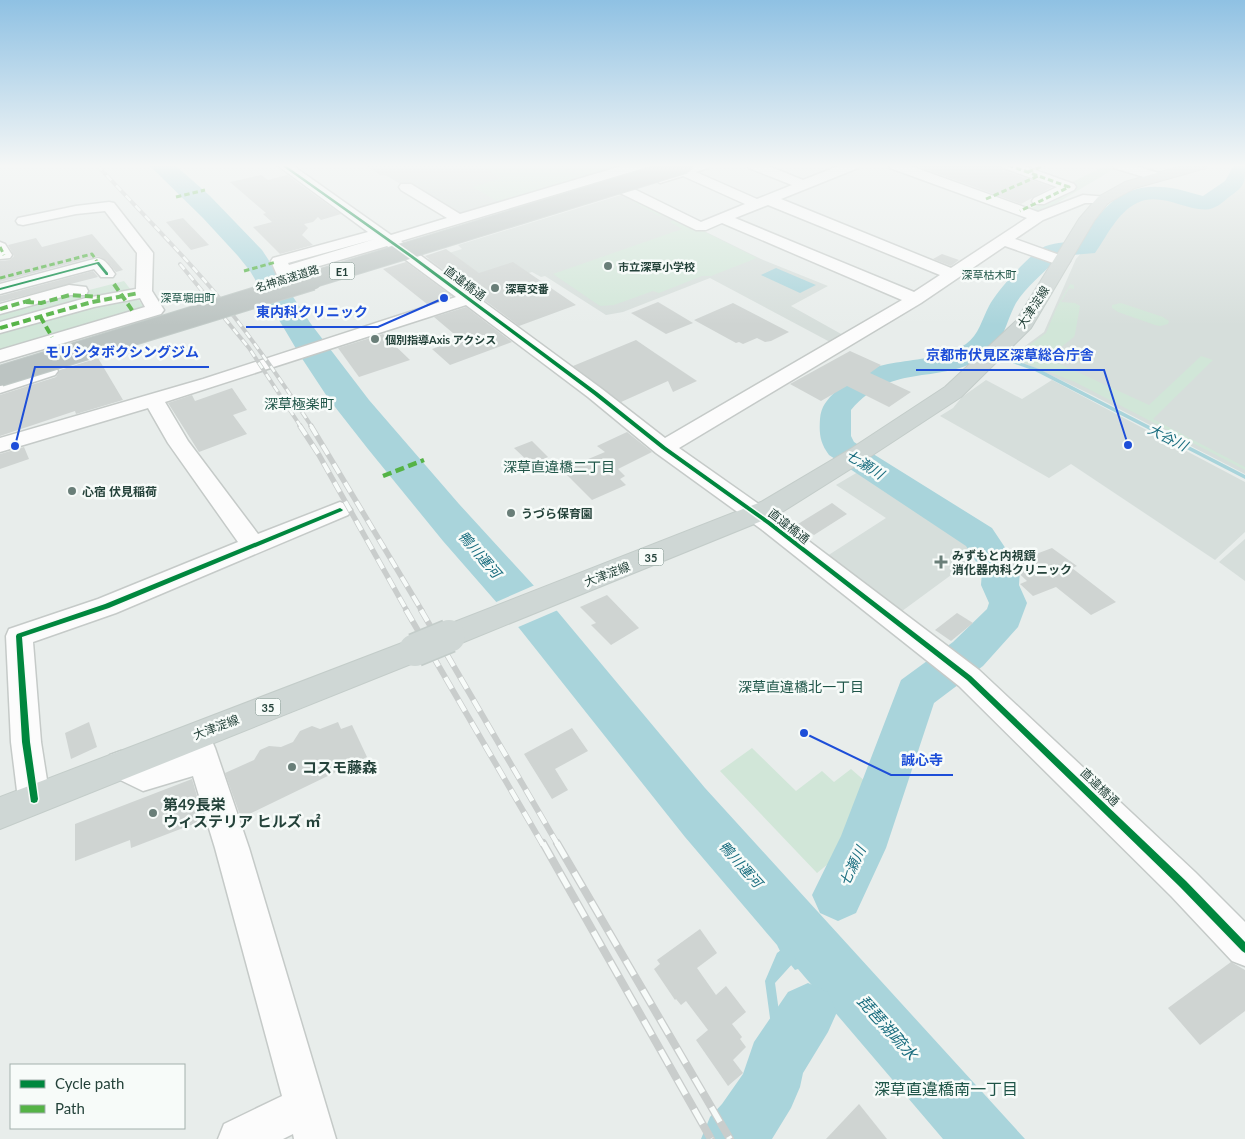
<svg xmlns="http://www.w3.org/2000/svg" width="1245" height="1139" font-family="Lato,'Noto Sans JP',sans-serif">
  <style>
    .built { fill: #d6dedb }
    .green { fill: #d1e6d8 }
    .water { fill: #a9d4db }
    .pier { fill: #e8edeb }
    .lines { fill: none; stroke-linecap: round; stroke-linejoin: round }
    .stream { fill: #a9d4db; fill-rule: evenodd }
    .river { fill: #a9d4db; fill-rule: evenodd }
    .building { fill: #cfd4d2 }
    .minor-casing { stroke: #c5cac8; stroke-width: 3 }
    .major-casing { stroke: #c3ccc9; stroke-width: 2 }
    .minor { fill: #fcfcfc; fill-rule: evenodd }
    .major { fill: #cfd7d5; fill-rule: evenodd }
    .rail-far3-casing { stroke: #c9cdcc; stroke-width: 4 }
    .rail-far2-casing { stroke: #c9cdcc; stroke-width: 5.5 }
    .rail-far1-casing { stroke: #c9cdcc; stroke-width: 6 }
    .rail-casing { stroke: #c9cdcc; stroke-width: 8 }
    .rail-far3 { stroke: #f7fbf9; stroke-width: 2.5; stroke-dasharray: 7; stroke-linecap: butt }
    .rail-far2 { stroke: #f7fbf9; stroke-width: 4; stroke-dasharray: 11; stroke-linecap: butt }
    .rail-far1 { stroke: #f7fbf9; stroke-width: 4.5; stroke-dasharray: 13; stroke-linecap: butt }
    .rail { stroke: #f7fbf9; stroke-width: 5.5; stroke-dasharray: 17; stroke-linecap: butt }
    .major-bridge-casing { stroke: #c3ccc9; stroke-width: 35; stroke-linecap: butt }
    .highway-bridge-far1-casing { stroke: #c3ccc9; stroke-width: 18; stroke-linecap: butt }
    .highway-bridge-casing { stroke: #c3ccc9; stroke-width: 22; stroke-linecap: butt }
    .major-bridge { stroke: #cfd7d5; stroke-width: 32 }
    .highway-bridge-far1 { stroke: #bcc4c2; stroke-width: 16 }
    .highway-bridge { stroke: #bcc4c2; stroke-width: 20 }
    .quiet-far2 { stroke: #55b346; stroke-width: 3; stroke-dasharray: 5.5 3; stroke-linecap: butt }
    .quiet-far1 { stroke: #55b346; stroke-width: 4; stroke-dasharray: 8 4; stroke-linecap: butt }
    .quiet { stroke: #55b346; stroke-width: 4.5; stroke-dasharray: 9 4.5; stroke-linecap: butt }
    .cycleway-casing { stroke: #f7fbf9; stroke-width: 3 }
    .cycleway { fill: #00873e; fill-rule: evenodd }
    .poi-dot { fill: #697e78; stroke: #f7fbf9; stroke-width: 2 }
    .labels { text-anchor: middle; dominant-baseline: central; stroke-width: 5; stroke-linejoin: round; paint-order: stroke }
    .far-poi-label { font-size: 11px; font-weight: bold; fill: #24423a; stroke: #f7fbf9; text-anchor: start }
    .shield { fill: #f7fbf9; stroke: #637a73; stroke-width: 1 }
    .shield-label { font-size: 11px; font-weight: bold; fill: #24423a }
    .far-neighbourhood-label { font-size: 11px; fill: #1f5548; stroke: #f7fbf9 }
    .far-street-label { font-size: 11px; fill: #24423a; stroke: #f7fbf9 }
    .street-label { font-size: 12px; fill: #24423a; stroke: #f7fbf9 }
    .poi-label { font-size: 12px; font-weight: bold; fill: #24423a; stroke: #f7fbf9; text-anchor: start }
    .neighbourhood-label { font-size: 14px; fill: #1f5548; stroke: #f7fbf9 }
    .water-label { font-size: 14px; font-style: italic; fill: #1c6f80; stroke: #f7fbf9 }
    .near-poi-label { font-size: 15px; font-weight: bold; fill: #24423a; stroke: #f7fbf9; text-anchor: start }
    .near-water-label { font-size: 16px; font-style: italic; fill: #1c6f80; stroke: #f7fbf9 }
    .near-neighbourhood-label { font-size: 16px; fill: #1f5548; stroke: #f7fbf9 }
    .leader { fill: none; stroke: #1d4ed8; stroke-width: 2 }
    .callout-dot { fill: #1d4ed8; stroke: #f7fbf9; stroke-width: 2 }
    .callout-label { font-size: 14px; text-anchor: middle; font-weight: bold; fill: #1d4ed8; stroke: #f7fbf9; stroke-width: 5; stroke-linejoin: round; paint-order: stroke }
  </style>
  <rect width="100%" height="100%" fill="#e8edeb"/>
  <g class="built">
    <polygon points="365,165 631,165 465,215 453,215 387,176 380,175"/>
    <polygon points="1244,169 1245,169 1245,474 1092,395 1038,369 1009,358 1044,332 1076,259 1083,251 1095,247 1118,209 1132,199 1166,195 1198,203 1209,204 1238,188"/>
    <polygon points="629,194 761,259 828,286 791,306 843,335 830,342 710,278 623,312 606,315 545,276 541,277 532,272 472,291 467,288 463,289 426,260 462,249 458,245 621,195"/>
    <polygon points="986,380 1022,399 1052,380 1245,482 1245,532 1215,560 1071,464 1049,478 940,416 953,408 962,397"/>
    <polygon points="863,469 968,537 981,553 898,614 824,558 886,518 836,485"/>
    <polygon points="1245,539 1245,581 1219,562"/>
  </g>
  <g class="green">
    <polygon points="480,165 559,165 585,178 500,203 473,187 502,178"/>
    <polygon points="561,165 626,165 585,177"/>
    <polygon points="1107,165 1117,167 1042,212 1033,211 1032,208 1076,188 1072,182"/>
    <polygon points="633,202 636,202 661,214 665,212 757,258 711,276 702,276 659,293 653,291 614,305 600,306 553,274 682,229 670,222 673,220 662,215 659,216"/>
    <polygon points="124,281 144,307 140,311 0,352 0,313"/>
    <polygon points="1070,284 1074,285 1074,289 1069,288 1061,302 1075,303 1080,306 1075,334 1074,337 1047,358 1149,405 1201,356 1213,360 1153,419 1245,467 1245,470 1075,382 1012,358 1046,333 1057,307"/>
    <polygon points="1121,303 1163,317 1169,321 1168,324 1160,326 1155,325 1118,312 1112,308 1112,305"/>
    <polygon points="752,748 796,791 822,771 834,782 851,769 866,782 839,855 817,873 720,771"/>
  </g>
  <g class="water">
    <polygon points="149,165 175,165 210,196 262,250 311,324 369,400 459,504 558,612 705,788 1025,1139 943,1139 798,969 795,970 791,965 789,966 786,962 787,960 778,953 780,951 777,945 685,837 519,628 443,541 368,449 328,398 301,357 250,271 238,256 203,218"/>
    <polygon points="776,268 816,285 800,293 761,275"/>
  </g>
  <polygon class="pier" points="535,585 558,610 516,628 494,603"/>
  <g class="lines">
    <g class="stream">
      <polygon points="1007,359 1011,359 1039,369 1245,475 1245,479 1035,371 1007,361"/>
      <polygon points="787,946 790,948 792,951 788,955 791,954 794,956 796,959 794,962 775,983 785,1055 783,1058 780,1060 777,1058 775,1055 765,981 777,953"/>
    </g>
    <g class="river">
      <path d="M 1234,165 L 1245,165 C 1245,184 1245,186 1229,197 C 1224,201 1219,206 1213,208 C 1193,216 1163,190 1137,203 C 1117,213 1107,236 1095,253 L 1061,256 L 1058,259 C 1044,272 1026,287 1016,303 C 1006,321 1004,343 986,355 C 941,387 894,360 851,410 L 851,436 L 854,442 L 992,528 L 1020,570 L 1019,585 L 1027,603 L 1018,627 L 983,666 L 934,703 L 886,848 L 856,913 L 838,921 L 820,913 L 812,895 L 841,836 L 901,680 L 953,642 L 987,609 L 989,603 L 981,585 L 982,571 L 966,546 L 829,455 C 820,443 819,434 820,419 C 821,406 827,400 836,391 C 876,350 925,370 966,344 C 979,335 982,319 989,306 C 996,292 1032,251 1046,246 C 1057,242 1069,242 1080,241 C 1106,203 1125,179 1177,189 C 1186,191 1194,194 1203,196 L 1225,181 Z"/>
      <polygon points="808,983 828,992 837,1012 828,1032 803,1073 800,1087 791,1108 772,1139 701,1139 710,1117 722,1104 743,1074 754,1042 788,992"/>
    </g>
  </g>
  <g class="building">
    <polygon points="914,165 1000,165 1002,170 1052,187 1021,204"/>
    <polygon points="261,175 268,180 287,175 341,214 321,220 318,217 313,222 304,224 308,228 302,235 313,245 280,254 253,227 272,222 263,214 266,213 230,182"/>
    <polygon points="183,218 209,245 191,250 166,222"/>
    <polygon points="92,234 123,270 116,272 107,261 98,256 0,282 0,261 10,260 14,256 8,245 36,238 42,247"/>
    <polygon points="446,249 479,273 513,262 576,305 519,326 425,256"/>
    <polygon points="942,254 959,260 951,266 933,259"/>
    <polygon points="406,262 452,296 427,304 383,269"/>
    <polygon points="93,271 98,277 0,302 0,296"/>
    <polygon points="658,302 693,323 666,334 631,313"/>
    <polygon points="733,303 789,332 771,341 765,342 757,338 743,344 739,342 736,343 694,320"/>
    <polygon points="466,307 512,342 450,365 432,349 460,339 434,317"/>
    <polygon points="383,334 410,360 359,377 338,348"/>
    <polygon points="636,340 655,353 697,381 673,392 668,381 621,402 573,366"/>
    <polygon points="850,351 881,365 870,373 911,392 889,407 847,386 821,401 790,384"/>
    <polygon points="98,358 123,400 76,414 75,411 0,436 0,395 56,377 60,370"/>
    <polygon points="232,388 247,410 233,415 247,434 199,452 168,403 192,395 195,401"/>
    <polygon points="627,432 652,452 618,469 625,476 620,479 626,485 592,500 562,470 605,452 597,446"/>
    <polygon points="532,441 548,457 531,464 514,448"/>
    <polygon points="24,447 29,459 0,469 0,454"/>
    <polygon points="832,503 847,514 814,535 798,524"/>
    <polygon points="1052,548 1077,566 1072,568 1116,602 1091,615 1056,587 1033,596 1020,584 1027,581 1009,564"/>
    <polygon points="607,595 639,628 611,645 591,625 596,623 580,607"/>
    <polygon points="957,613 973,623 951,641 935,630"/>
    <polygon points="89,722 97,747 71,759 65,733"/>
    <polygon points="338,722 341,729 352,725 367,757 241,818 225,773 254,760 260,750 269,746 281,747 293,742 300,731 312,726 320,729"/>
    <polygon points="572,728 588,751 555,769 568,790 552,799 524,754"/>
    <polygon points="192,779 204,820 131,848 130,840 75,861 75,824"/>
    <polygon points="700,929 717,953 697,968 716,995 726,986 746,1012 732,1024 742,1037 740,1039 746,1047 733,1060 743,1073 728,1086 696,1040 708,1030 686,1001 681,1005 676,999 675,1000 654,969 660,964 657,960"/>
    <polygon points="1231,962 1245,970 1245,1011 1200,1045 1168,1008"/>
    <polygon points="859,1104 887,1139 826,1139"/>
  </g>
  <g class="lines">
    <defs>
      <g id="minor">
        <path d="M 277,165 L 292,165 L 391,235 L 447,218 L 401,190 L 399,187 L 401,184 L 411,184 L 460,214 L 625,165 L 645,165 L 644,168 L 401,241 L 602,389 L 665,438 L 902,300 L 722,223 L 706,230 L 696,230 L 620,193 L 618,190 L 620,187 L 630,187 L 701,222 L 745,204 L 683,176 L 660,183 L 653,179 L 655,176 L 689,165 L 709,165 L 708,168 L 696,172 L 757,199 L 792,185 L 749,168 L 748,165 L 766,165 L 803,180 L 841,165 L 859,165 L 858,168 L 781,199 L 951,268 L 1027,218 L 890,168 L 889,165 L 908,165 L 1038,212 L 1083,195 L 1108,197 L 1110,200 L 1108,203 L 1085,203 L 1043,220 L 1015,239 L 1068,258 L 1070,261 L 1068,264 L 1056,264 L 1005,246 L 921,303 L 679,448 L 777,517 L 979,670 L 1195,872 L 1245,922 L 1245,966 L 1232,961 L 1171,896 L 959,686 L 761,529 L 656,453 L 588,397 L 466,305 L 165,402 L 188,441 L 258,534 L 340,502 L 348,505 L 352,510 L 348,515 L 116,613 L 33,642 L 41,742 L 50,799 L 45,809 L 34,814 L 23,809 L 18,799 L 11,742 L 6,636 L 9,629 L 98,599 L 238,542 L 168,443 L 148,408 L 0,452 L 0,438 L 203,379 L 456,297 L 387,246 L 289,275 L 277,275 L 271,261 L 273,258 L 368,232 ZM 768,205 L 940,275 L 914,292 L 735,218 ZM 375,239 L 289,265 L 288,263 Z"/>
        <polygon points="1002,165 1021,165 1074,184 1076,187 1074,190 1044,204 1034,204 1032,201 1034,198 1057,187 1003,168"/>
        <polygon points="1113,165 1133,165 1162,174 1164,177 1157,181 1114,168"/>
        <polygon points="109,202 114,203 153,253 152,291 164,310 161,314 0,362 0,350 145,307 140,298 94,307 0,333 0,322 86,298 136,289 137,253 105,211 76,214 23,225 18,224 16,221 18,218 23,217 76,206"/>
        <polygon points="0,242 5,244 12,255 10,258 0,259"/>
        <path d="M 98,258 C 106,260 110,267 115,274 L 113,277 L 101,277 L 94,269 L 0,294 L 0,284 Z"/>
        <polygon points="69,285 86,287 88,291 86,295 69,295 0,314 0,304"/>
        <polygon points="48,365 55,367 58,371 55,375 0,393 0,381"/>
        <polygon points="200,735 211,739 215,748 249,848 336,1139 294,1139 293,1134 283,1139 218,1139 224,1124 282,1096 215,848 193,776 143,791 110,775 106,765 110,755 121,751 147,762 186,751 185,748 189,739"/>
      </g>
      <g id="major">
        <polygon points="1185,165 1208,165 1206,168 1135,188 1108,203 1094,221 1031,328 961,397 868,458 779,514 459,644 449,648 439,644 434,636 439,628 761,502 852,448 945,387 1016,321 1079,219 1098,197 1125,182"/>
        <polygon points="415,638 426,642 430,650 426,658 0,829 0,797"/>
      </g>
    </defs>
    <use href="#minor" class="minor-casing"/>
    <use href="#major" class="major-casing"/>
    <use href="#minor" class="minor"/>
    <use href="#major" class="major"/>
    <defs>
      <g id="rail-far3">
        <path d="M 97,165 C 135,206 175,246 211,288 C 248,332 280,379 312,427"/>
        <polyline points="180,264 249,348 301,427"/>
      </g>
      <g id="rail-far2">
        <polyline points="300,426 319,455 407,611"/>
        <polyline points="311,426 422,611"/>
      </g>
      <g id="rail-far1">
        <polyline points="406,610 543,845"/>
        <polyline points="421,610 558,845"/>
      </g>
      <g id="rail">
        <polyline points="543,843 711,1139"/>
        <polyline points="557,843 730,1139"/>
      </g>
    </defs>
    <use href="#rail-far3" class="rail-far3-casing"/>
    <use href="#rail-far2" class="rail-far2-casing"/>
    <use href="#rail-far1" class="rail-far1-casing"/>
    <use href="#rail" class="rail-casing"/>
    <use href="#rail-far3" class="rail-far3"/>
    <use href="#rail-far2" class="rail-far2"/>
    <use href="#rail-far1" class="rail-far1"/>
    <use href="#rail" class="rail"/>
    <defs>
      <polyline id="major-bridge" points="415,650 449,636"/>
      <polyline id="highway-bridge-far1" points="308,281 685,165"/>
      <polyline id="highway-bridge" points="0,376 312,280"/>
    </defs>
    <use href="#major-bridge" class="major-bridge-casing"/>
    <use href="#highway-bridge-far1" class="highway-bridge-far1-casing"/>
    <use href="#highway-bridge" class="highway-bridge-casing"/>
    <use href="#major-bridge" class="major-bridge"/>
    <use href="#highway-bridge-far1" class="highway-bridge-far1"/>
    <use href="#highway-bridge" class="highway-bridge"/>
    <g class="quiet-far2">
      <polyline points="1008,165 1069,187 1020,211"/>
      <polyline points="1028,172 1045,165"/>
      <polyline points="176,197 205,190"/>
      <polyline points="986,199 1038,176"/>
      <polyline points="0,247 4,255"/>
      <polyline points="244,271 276,262"/>
      <polyline points="0,278 92,254 98,263"/>
    </g>
    <g class="quiet-far1">
      <polyline points="114,284 134,313"/>
      <polyline points="26,302 41,303 70,295 100,297"/>
      <polyline points="0,309 31,300"/>
      <polyline points="40,316 52,337"/>
      <polyline points="0,328 92,302 139,293"/>
    </g>
    <polyline class="quiet" points="383,476 424,460"/>
    <defs>
      <g id="cycleway">
        <polygon points="281,165 285,165 412,255 597,392 666,447 771,522 971,676 1186,881 1245,942 1245,953 1242,951 1180,887 967,680 767,524 662,449 593,394 410,257"/>
        <polygon points="98,262 99,262 108,273 108,275 106,275 97,264 0,290 0,288"/>
        <polygon points="340,508 343,510 342,511 109,608 22,637 30,742 38,799 37,802 34,803 31,802 22,742 16,636 17,634 105,604"/>
      </g>
    </defs>
    <use href="#cycleway" class="cycleway-casing"/>
    <use href="#cycleway" class="cycleway"/>
  </g>
  <linearGradient id="sky" x2="0" y2="1"><stop stop-color="#8fc1e3"/><stop offset="0.51" stop-color="#f5f7f6"/><stop offset="1" stop-color="#f5f7f6" stop-opacity="0"/></linearGradient>
  <rect width="1245" height="325" fill="url(#sky)"/>
  <g class="poi-dot">
    <circle cx="608" cy="266" r="5"/>
    <circle cx="495" cy="288" r="5"/>
    <circle cx="375" cy="339" r="5"/>
    <circle cx="72" cy="491" r="5"/>
    <circle cx="511" cy="513" r="5"/>
    <path d="M938.5 554.5h5v5h5v5h-5v5h-5v-5h-5v-5h5z"/>
    <circle cx="292" cy="767" r="5"/>
    <circle cx="153" cy="813" r="5"/>
  </g>
  <g class="labels">
    <g class="far-poi-label">
      <text x="618" y="266">市立深草小学校</text>
      <text x="505" y="288">深草交番</text>
      <text x="385" y="339">個別指導Axis アクシス</text>
    </g>
    <g class="shield">
      <rect x="329.5" y="262.5" width="25" height="17" rx="4"/>
      <rect x="638.5" y="548.5" width="25" height="17" rx="4"/>
      <rect x="255.5" y="698.5" width="25" height="17" rx="4"/>
    </g>
    <g class="shield-label">
      <text x="342" y="271">E1</text>
      <text x="651" y="557">35</text>
      <text x="268" y="707">35</text>
    </g>
    <g class="far-neighbourhood-label">
      <text x="989" y="274">深草枯木町</text>
      <text x="188" y="297">深草堀田町</text>
    </g>
    <g class="far-street-label">
      <text transform="translate(287 278) rotate(-17)">名神高速道路</text>
    </g>
    <g class="street-label">
      <text transform="translate(465 283) rotate(37)">直違橋通</text>
      <text transform="translate(1033 307) rotate(-57)">大津淀線</text>
      <text transform="translate(789 526) rotate(38)">直違橋通</text>
      <text transform="translate(607 574) rotate(-21)">大津淀線</text>
      <text transform="translate(216 727) rotate(-21)">大津淀線</text>
      <text transform="translate(1100 787) rotate(44)">直違橋通</text>
    </g>
    <g class="poi-label">
      <text x="82" y="491">心宿 伏見稲荷</text>
      <text x="521" y="513">うづら保育園</text>
      <text x="952" y="555">みずもと内視鏡<tspan x="952" dy="14">消化器内科クリニック</tspan></text>
    </g>
    <g class="neighbourhood-label">
      <text x="299" y="403">深草極楽町</text>
      <text x="559" y="466">深草直違橋二丁目</text>
      <text x="801" y="686">深草直違橋北一丁目</text>
    </g>
    <g class="water-label">
      <text transform="translate(1168 437) rotate(27)">大谷川</text>
      <text transform="translate(865 464) rotate(32)">七瀬川</text>
      <text transform="translate(480 554) rotate(49)">鴨川運河</text>
      <text transform="translate(741 864) rotate(48)">鴨川運河</text>
      <text transform="translate(852 866) rotate(-65)">七瀬川</text>
    </g>
    <g class="near-poi-label">
      <text x="302" y="767">コスモ藤森</text>
      <text x="163" y="804">第49長栄<tspan x="163" dy="17">ウィステリア ヒルズ ㎡</tspan></text>
    </g>
    <g class="near-water-label">
      <text transform="translate(888 1027) rotate(48)">琵琶湖疏水</text>
    </g>
    <g class="near-neighbourhood-label">
      <text x="946" y="1088">深草直違橋南一丁目</text>
    </g>
  </g>
  <path class="leader" d="M444 298L378 327H246M15 446L35 367H209M1128 445L1104 370H916M804 733L891 775H953"/>
  <g class="callout-dot">
    <circle cx="444" cy="298" r="5"/>
    <circle cx="15" cy="446" r="5"/>
    <circle cx="1128" cy="445" r="5"/>
    <circle cx="804" cy="733" r="5"/>
  </g>
  <g class="callout-label">
    <text x="312" y="317">東内科クリニック</text>
    <text x="122" y="357">モリシタボクシングジム</text>
    <text x="1010" y="360">京都市伏見区深草総合庁舎</text>
    <text x="922" y="765">誠心寺</text>
  </g>
  <rect x="10" y="1064" width="175" height="65" fill="#f7fbf9" stroke="#a3b1ad"/>
  <rect x="20" y="1080" width="25" height="8" fill="#00873e" stroke="#a3b1ad"/>
  <text x="55" y="1089" font-size="15" fill="#24423a">Cycle path</text>
  <rect x="20" y="1105" width="25" height="8" fill="#55b346" stroke="#a3b1ad"/>
  <text x="55" y="1114" font-size="15" fill="#24423a">Path</text>
</svg>
